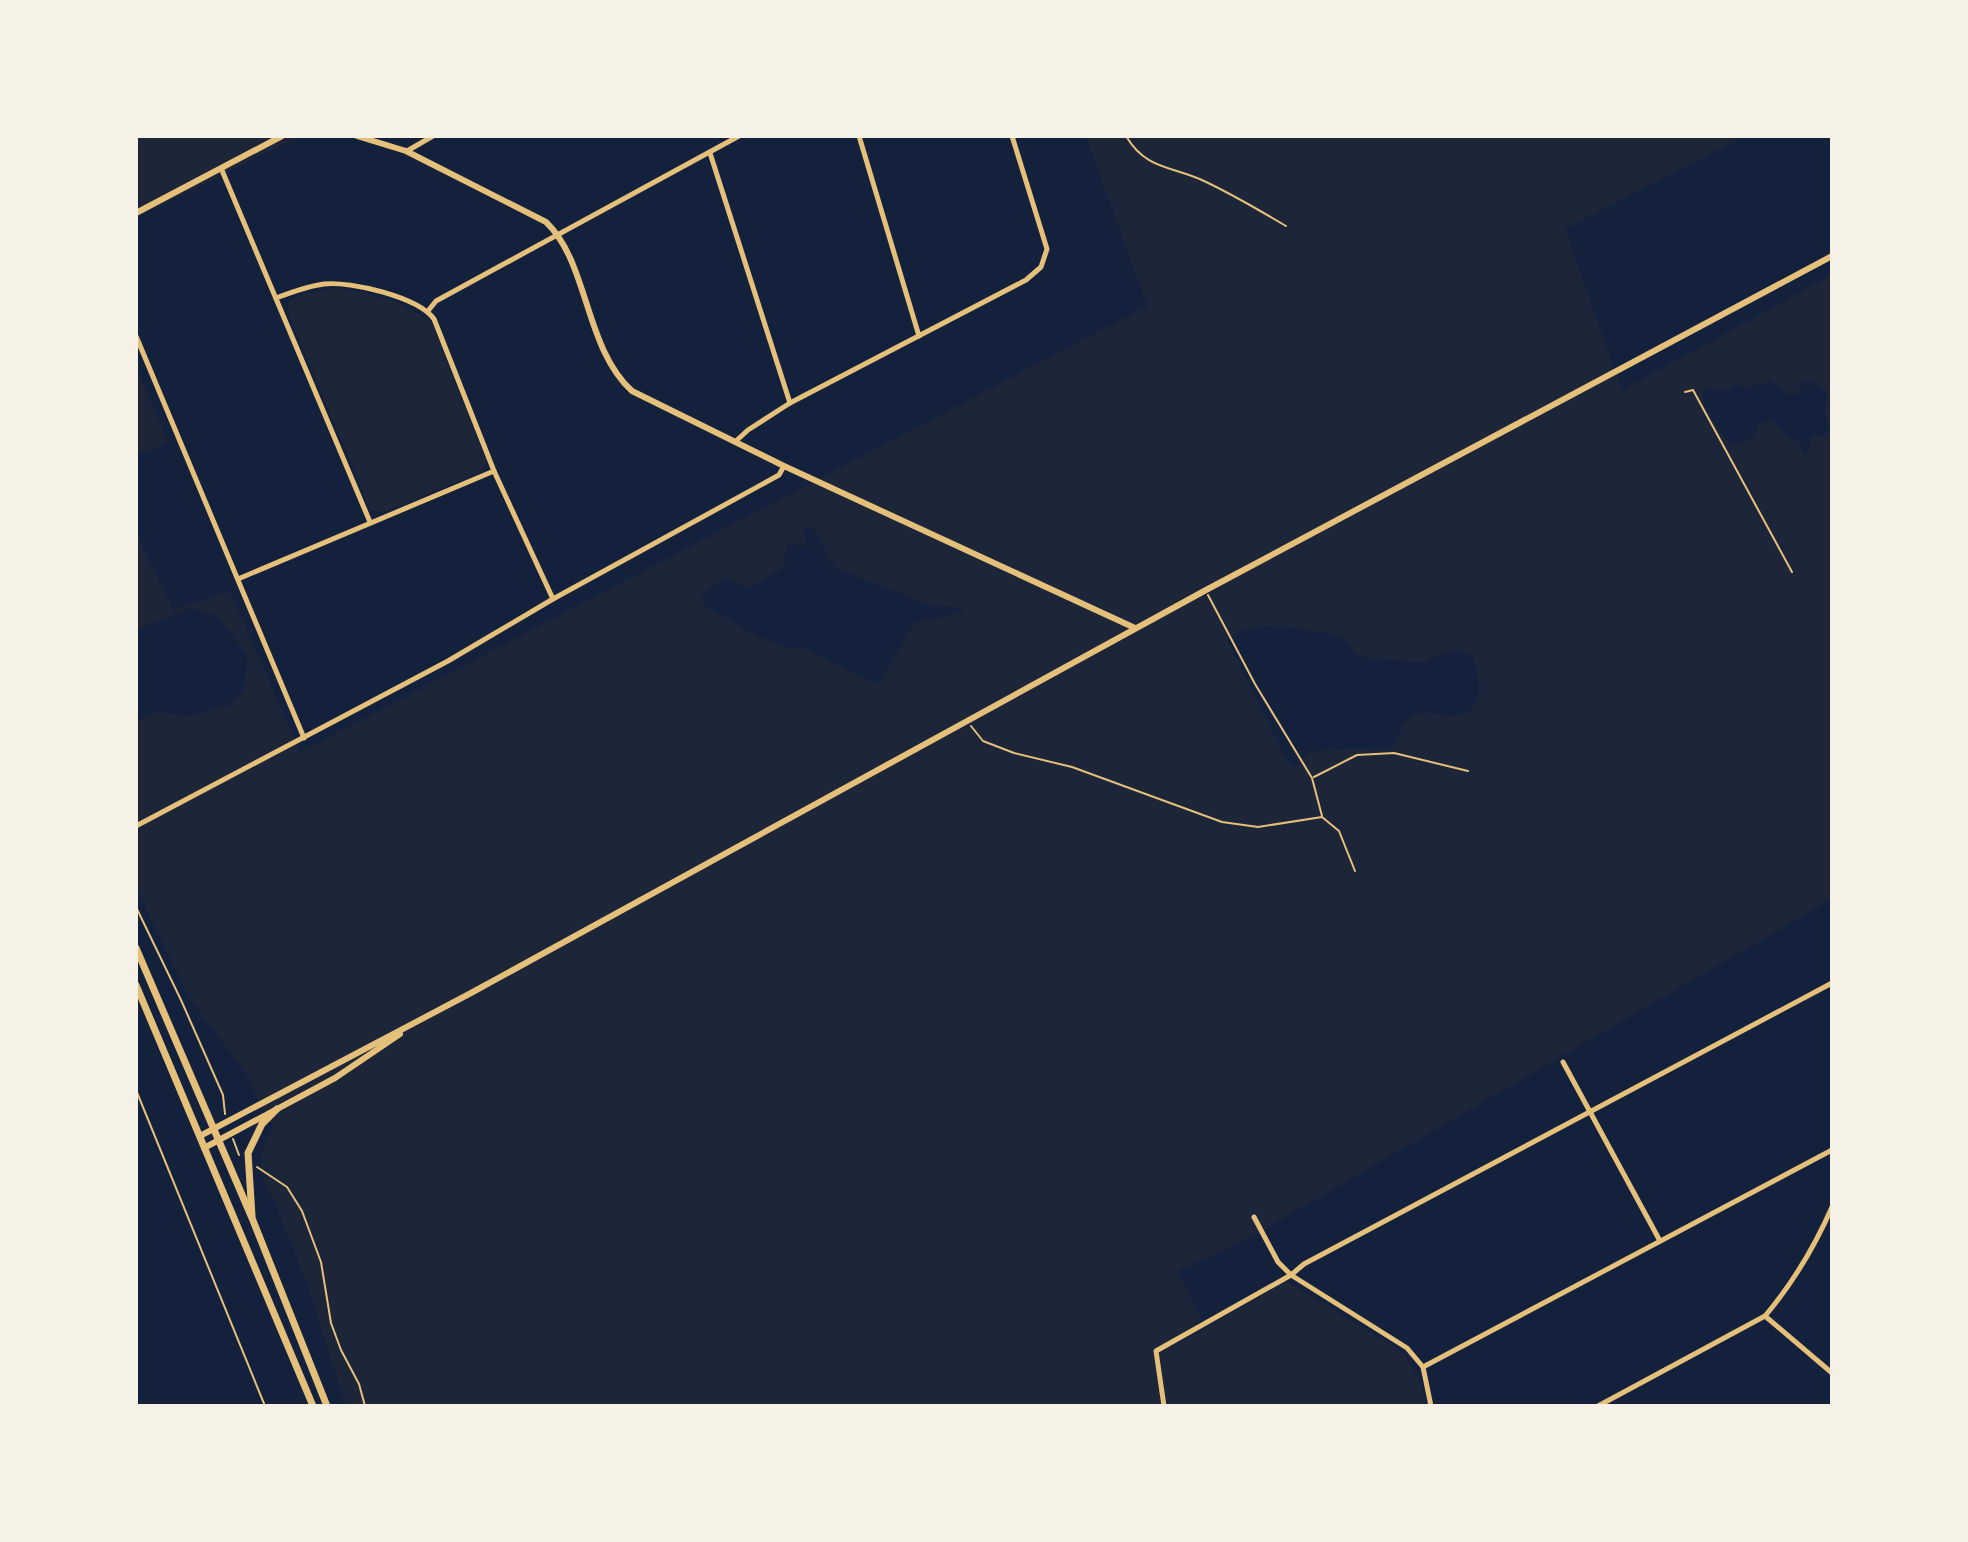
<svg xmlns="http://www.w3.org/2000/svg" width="1968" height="1542" font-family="Lato,sans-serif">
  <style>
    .green { fill: #1d2539; fill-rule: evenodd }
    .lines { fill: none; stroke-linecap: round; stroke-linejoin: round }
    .path { stroke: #e5c07b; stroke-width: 2 }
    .service { stroke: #e5c07b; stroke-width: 2 }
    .minor { stroke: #e5c07b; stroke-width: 5 }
    .tertiary { stroke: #e5c07b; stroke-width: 6 }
    .secondary { stroke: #e5c07b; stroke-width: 7 }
  </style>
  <rect width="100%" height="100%" fill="#14213d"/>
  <g class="green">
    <polygon points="136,136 301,136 136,218"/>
    <path d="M 1086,136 L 1745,136 L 1565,229 L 1622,390 L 1832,275 L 1832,899 L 1253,1236 L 1178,1271 L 1201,1319 L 1168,1349 L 1287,1281 L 1404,1353 L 1422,1384 L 1426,1406 L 346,1406 L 308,1286 L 270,1191 C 255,1170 261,1149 273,1127 L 241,1066 L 189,998 L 136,887 L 136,721 L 158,711 L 188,716 L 227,706 L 243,691 L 248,657 L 218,616 L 191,608 L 136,630 L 136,533 L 173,610 L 230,591 L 300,752 L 1147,306 ZM 1770,379 L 1790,395 L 1798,393 L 1803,382 C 1813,380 1819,384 1826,392 L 1825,415 L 1830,431 L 1824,436 L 1810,436 L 1811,448 L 1804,456 L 1798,440 C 1781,439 1783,428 1771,419 L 1759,425 C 1754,440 1744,442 1730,445 C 1718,428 1701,409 1702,389 L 1726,390 L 1737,384 L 1746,389 L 1754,384 L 1763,386 ZM 812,526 L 835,568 L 931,605 L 962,608 L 961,613 L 915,622 L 878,685 L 806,648 L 790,648 L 757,636 L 704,605 L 702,596 L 725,577 L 750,588 L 783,568 L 787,544 L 806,546 L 803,529 ZM 1263,626 L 1288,627 L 1343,636 L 1357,655 L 1369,658 L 1424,663 L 1440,654 L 1458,650 L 1473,655 C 1481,679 1486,717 1450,716 C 1439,715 1422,710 1413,715 C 1402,720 1398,736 1394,746 L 1387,751 C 1361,746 1333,748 1307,753 L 1296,767 L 1292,767 L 1282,751 L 1227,640 L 1238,632 Z"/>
    <polygon points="334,288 366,293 400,303 431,322 486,461 483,471 385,512 373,510 367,502 288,312 288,303 297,296"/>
    <polygon points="136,365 168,442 136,456"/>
  </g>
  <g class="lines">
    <g class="path">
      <path d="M 1126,136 C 1146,170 1172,166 1204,181 C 1232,194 1259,210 1286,226"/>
      <polyline points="1685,392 1693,390 1792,572"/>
      <polyline points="1208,595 1255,684 1312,778 1322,816"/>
      <polyline points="971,726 983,741 1014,753 1072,767 1222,822 1258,827 1322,817 1339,831 1355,871"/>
      <polyline points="1314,777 1357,755 1394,753 1468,771"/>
      <polyline points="136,907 181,1000 223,1095 225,1114"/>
      <polyline points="233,1139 239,1155"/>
      <polyline points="257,1167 287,1187 302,1211 321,1262 331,1323 341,1350 359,1384 365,1406"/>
    </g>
    <polyline class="service" points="136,1090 265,1406"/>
    <g class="minor">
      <polyline points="859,136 919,336"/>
      <polyline points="407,151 433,136"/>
      <polyline points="710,153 790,403"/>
      <polyline points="221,168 370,522"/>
      <path d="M 276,298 C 292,292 308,286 324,284 C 351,281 418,297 434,319 L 494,471 L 553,599"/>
      <polyline points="428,311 436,301 739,136"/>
      <polyline points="136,336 304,738"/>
      <polyline points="736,441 748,430 790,403 1026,280 1041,267 1047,249 1012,136"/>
      <polyline points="238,579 494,471"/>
      <polyline points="136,826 448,661 553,599 779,475 784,466"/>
      <polyline points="1563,1062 1660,1241"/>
      <polyline points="1254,1217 1278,1262 1291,1275 1407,1348 1423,1367 1431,1406"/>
      <polyline points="1765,1316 1832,1373"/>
      <polyline points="1423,1367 1832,1150"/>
      <polyline points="1164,1406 1156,1351 1291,1275 1304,1264 1832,983"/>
      <path d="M 1598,1406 L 1765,1316 C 1792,1284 1815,1246 1832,1207"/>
    </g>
    <g class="tertiary">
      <path d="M 357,136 L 406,151 L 546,222 C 589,263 584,347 632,391 L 784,466 L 1135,628"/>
      <polyline points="136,213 282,136"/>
      <polyline points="200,1136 471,993 1206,590 1832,256"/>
      <polyline points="204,1148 335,1078 400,1034"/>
    </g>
    <g class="secondary">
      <polyline points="136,948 252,1218 327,1406"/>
      <polyline points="136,985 313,1406"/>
      <polyline points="252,1216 248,1153 262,1124 277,1109"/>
    </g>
  </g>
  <rect width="1968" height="1542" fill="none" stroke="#f6f1e7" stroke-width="276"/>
</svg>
